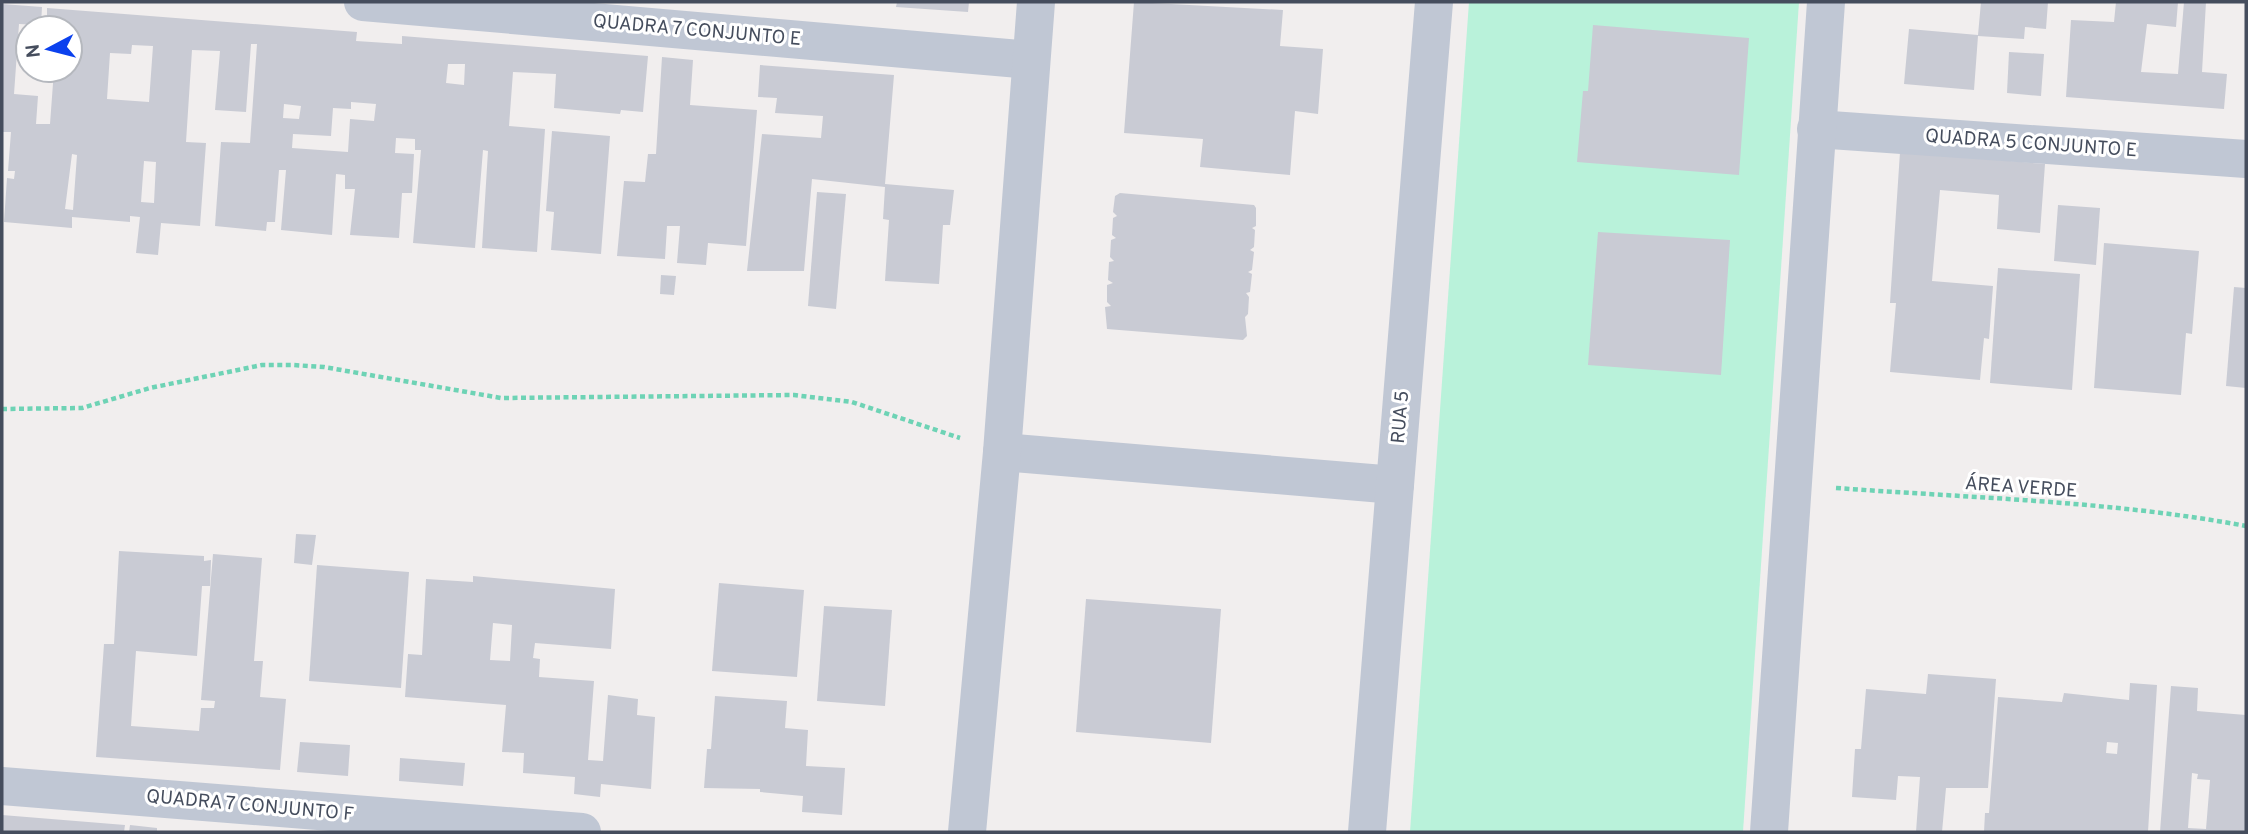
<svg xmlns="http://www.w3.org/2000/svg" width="2248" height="834" font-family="Overpass,sans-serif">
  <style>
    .green { fill: #b9f2da }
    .building { fill: #c9cbd4; fill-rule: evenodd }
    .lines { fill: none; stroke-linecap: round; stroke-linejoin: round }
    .path { stroke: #6ed3b5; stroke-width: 4.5; stroke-dasharray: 5 3.5; stroke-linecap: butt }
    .minor { stroke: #c0c7d4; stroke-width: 38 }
    .tertiary { stroke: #c0c7d4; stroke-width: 38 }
    .labels { text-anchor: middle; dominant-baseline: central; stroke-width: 6; stroke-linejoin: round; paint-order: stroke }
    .street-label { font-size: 19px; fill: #454d5d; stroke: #fff }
  </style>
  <rect width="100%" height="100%" fill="#f1eeee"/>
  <polygon class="green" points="1469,2 1799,2 1743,832 1410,832"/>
  <g class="building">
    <polygon points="897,2 969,2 968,12 896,7"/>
    <polygon points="1134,2 1283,10 1280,46 1323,49 1318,114 1295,111 1290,175 1200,167 1203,139 1124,133"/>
    <polygon points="1981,2 2048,2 2046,29 2025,27 2024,39 1978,36 1974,90 1904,84 1909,29 1978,35"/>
    <polygon points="2116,2 2178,2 2176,27 2147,24 2141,72 2178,74 2184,2 2206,2 2202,72 2227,74 2224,109 2066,97 2071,20 2114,22"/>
    <path d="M 2,4 L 42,7 L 41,25 L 19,24 L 14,94 L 38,96 L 36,124 L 50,124 L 54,70 L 70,70 L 70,28 L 56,28 L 57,21 L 47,18 L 47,8 L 357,32 L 356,41 L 402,44 L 402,36 L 648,56 L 643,112 L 621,110 L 620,114 L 554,108 L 556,74 L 513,72 L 509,126 L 545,129 L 537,252 L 482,248 L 488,151 L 483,150 L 475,248 L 413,243 L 421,150 L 415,150 L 415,139 L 396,138 L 395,153 L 414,154 L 412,193 L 402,193 L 399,238 L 350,235 L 355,189 L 345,189 L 345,175 L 336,174 L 332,235 L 281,230 L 286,170 L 279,170 L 275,222 L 267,222 L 266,231 L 215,226 L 221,142 L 250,143 L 257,44 L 251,44 L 246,112 L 215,110 L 220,51 L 192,50 L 186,142 L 206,143 L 200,226 L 161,223 L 158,255 L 136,253 L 140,217 L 130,216 L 130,222 L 72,217 L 72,228 L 4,222 L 7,178 L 14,179 L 15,171 L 8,171 L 11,132 L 2,132 ZM 132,45 L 153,46 L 149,102 L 107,99 L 110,53 L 131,54 ZM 448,64 L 465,64 L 464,85 L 446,83 ZM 351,102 L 376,104 L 374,121 L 350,119 L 348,152 L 292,148 L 293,134 L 331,136 L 333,108 L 351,109 ZM 284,104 L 301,106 L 299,119 L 283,118 ZM 72,154 L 77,155 L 73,210 L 65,209 ZM 144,161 L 156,162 L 154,203 L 141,202 Z"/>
    <polygon points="1593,25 1749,38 1739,175 1577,162 1583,91 1588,91"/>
    <polygon points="2009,52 2044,54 2041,96 2007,93"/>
    <polygon points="662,57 693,60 690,105 757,110 746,246 708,243 706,265 677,263 680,226 667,226 665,259 617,256 624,181 645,182 648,154 656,154"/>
    <polygon points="760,65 894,75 885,184 954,190 950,225 943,225 939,284 885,281 889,220 883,219 885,187 812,179 804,271 747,271 762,134 821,138 823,116 775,113 777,98 758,97"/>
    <polygon points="552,131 610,136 601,254 551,250 554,212 546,211"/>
    <polygon points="1900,152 2045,164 2040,233 1997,229 1999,195 1940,190 1932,281 1993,286 1989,339 1984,338 1980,380 1890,372 1896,303 1890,303"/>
    <polygon points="817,192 846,194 836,309 808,306"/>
    <polygon points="1120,193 1254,205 1256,208 1256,226 1252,228 1255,230 1254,247 1250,250 1254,252 1252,270 1248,272 1252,274 1250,292 1246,293 1249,297 1248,314 1245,317 1247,336 1243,340 1107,329 1105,307 1111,306 1107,302 1107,285 1113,283 1108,280 1109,262 1114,261 1110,257 1111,240 1116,238 1112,235 1113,218 1117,216 1113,212 1115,196"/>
    <polygon points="2058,205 2100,208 2096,265 2054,261"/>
    <polygon points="1598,232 1730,240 1721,375 1588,365"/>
    <polygon points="2104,243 2199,251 2192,334 2186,333 2181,395 2094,388"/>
    <polygon points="1998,268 2080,274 2072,390 1990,383"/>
    <polygon points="661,275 676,276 674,295 660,294"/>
    <polygon points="2234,287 2246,288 2246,388 2226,386"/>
    <polygon points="296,534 316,535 312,565 294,563"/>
    <polygon points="119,551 204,556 204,561 211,560 210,586 202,586 197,656 136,651 131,726 199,731 201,708 214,708 215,701 201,700 213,554 262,558 254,661 263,661 260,697 286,699 280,770 96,757 104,644 114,644"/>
    <polygon points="317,565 409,572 401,688 309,681"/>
    <path d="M 473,576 L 615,589 L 611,649 L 535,643 L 533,658 L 540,659 L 539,677 L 594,681 L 588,760 L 603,761 L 608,695 L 638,699 L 637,715 L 655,717 L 651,789 L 601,784 L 600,797 L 574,794 L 575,777 L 523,773 L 524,753 L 502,752 L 506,705 L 405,697 L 408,654 L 422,655 L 426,579 L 473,582 ZM 493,623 L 512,625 L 510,661 L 490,660 Z"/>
    <polygon points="719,583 804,590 797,677 712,671"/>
    <polygon points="1086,599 1221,609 1211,743 1076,732"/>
    <polygon points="824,606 892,610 885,706 817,701"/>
    <polygon points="1928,674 1996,679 1988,788 1946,788 1942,832 1916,832 1920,777 1898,776 1896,800 1852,797 1855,749 1861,749 1866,689 1926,694"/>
    <path d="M 2130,683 L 2157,685 L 2148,832 L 1984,832 L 1985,813 L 1989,813 L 1998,697 L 2062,702 L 2064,693 L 2129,700 ZM 2107,742 L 2118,743 L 2117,754 L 2106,753 Z"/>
    <path d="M 2171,686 L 2198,688 L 2197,711 L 2246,715 L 2246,832 L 2160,832 ZM 2192,773 L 2198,774 L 2197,779 L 2210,780 L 2206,829 L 2188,828 Z"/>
    <polygon points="715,696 787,701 785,728 808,730 806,766 845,768 842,815 802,812 803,796 760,792 760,789 704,788 707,749 711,749"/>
    <polygon points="300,742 350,745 348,776 297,772"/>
    <polygon points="400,758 465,763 463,786 399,781"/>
    <polygon points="2,815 125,825 124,832 2,832"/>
    <polygon points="130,825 157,828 157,832 129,832"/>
  </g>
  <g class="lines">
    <g class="path">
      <polyline points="2,409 82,408 150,388 262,365 293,365 324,367 501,398 794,395 852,402 960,438"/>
      <path d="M 1836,488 C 1972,498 2112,501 2246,526"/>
    </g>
    <g class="minor">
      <polyline points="363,2 1031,60"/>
      <polyline points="1816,129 2246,159"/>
      <polyline points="1002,452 1395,485"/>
      <polyline points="2,786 582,832"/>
      <polyline points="967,832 1002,452 1036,2"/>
      <polyline points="1769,832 1826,2"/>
    </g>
    <polyline class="tertiary" points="1367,832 1434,2"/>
  </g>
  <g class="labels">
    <g class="street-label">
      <text transform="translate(697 31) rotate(5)">QUADRA 7 CONJUNTO E</text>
      <text transform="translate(2031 144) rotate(4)">QUADRA 5 CONJUNTO E</text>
      <text transform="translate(1401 417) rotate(-85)">RUA 5</text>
      <text transform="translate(2021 488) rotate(4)">ÁREA VERDE</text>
      <text transform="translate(250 806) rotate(5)">QUADRA 7 CONJUNTO F</text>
    </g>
  </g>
  <rect width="2248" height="834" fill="none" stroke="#454d5d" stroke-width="7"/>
  <g transform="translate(49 49) rotate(263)"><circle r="33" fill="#ffffff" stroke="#b5b8be" stroke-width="2"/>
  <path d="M0-5L12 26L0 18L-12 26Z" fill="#0b41ee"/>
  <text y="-10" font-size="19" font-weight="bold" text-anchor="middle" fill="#454d5d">N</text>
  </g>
</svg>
